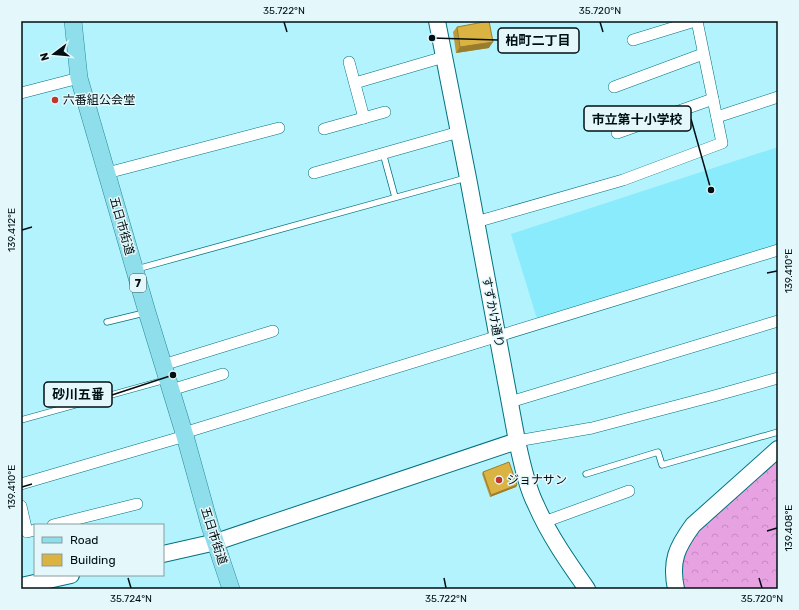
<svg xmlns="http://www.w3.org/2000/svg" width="799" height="610" font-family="Rubik,'Noto Sans JP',sans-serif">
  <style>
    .built { fill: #89ebfb }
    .forest { fill: url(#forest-crowns) }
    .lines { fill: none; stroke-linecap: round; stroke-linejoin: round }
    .lane-casing { stroke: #00727f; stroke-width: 7 }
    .street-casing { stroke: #00727f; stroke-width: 12 }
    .secondary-casing { stroke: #00727f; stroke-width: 18 }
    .primary-casing { stroke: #2b8996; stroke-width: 18 }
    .lane { stroke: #fff; stroke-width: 5.5 }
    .street { stroke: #fff; stroke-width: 11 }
    .secondary { stroke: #fff; stroke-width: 16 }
    .primary { stroke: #8edfeb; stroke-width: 17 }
    .wall { fill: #bc9a39 }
    .shaded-wall { fill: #997d2e }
    .building { fill: #dbb342; stroke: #997d2e }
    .ticks { fill: none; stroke: #000f13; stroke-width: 1.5 }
    .poi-dot { fill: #c2352a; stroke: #e4f8fb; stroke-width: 1.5 }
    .labels { text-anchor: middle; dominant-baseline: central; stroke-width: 3; stroke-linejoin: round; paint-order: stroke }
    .shield { fill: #e4f8fb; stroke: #445559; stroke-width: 1 }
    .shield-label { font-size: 11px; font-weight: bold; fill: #000f13 }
    .poi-label { font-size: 12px; fill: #000f13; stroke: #e4f8fb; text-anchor: start }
    .street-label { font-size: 12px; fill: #000f13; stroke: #e4f8fb }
    .leader { fill: none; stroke: #000f13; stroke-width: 1.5 }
    .callout-dot { fill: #000f13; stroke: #e4f8fb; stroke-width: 1.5 }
    .callout { fill: #e4f8fb; stroke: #000f13; stroke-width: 1.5 }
    .callout-label { font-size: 13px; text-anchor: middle; font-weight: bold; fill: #000f13 }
    .neatline { fill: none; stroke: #000f13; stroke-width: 1.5 }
    .ticks-label { font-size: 10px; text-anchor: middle; fill: #000f13 }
  </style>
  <defs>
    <pattern id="forest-crowns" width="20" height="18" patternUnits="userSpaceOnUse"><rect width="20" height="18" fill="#e7a2e2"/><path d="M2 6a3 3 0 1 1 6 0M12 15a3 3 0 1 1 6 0" fill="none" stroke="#c48ac1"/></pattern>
  </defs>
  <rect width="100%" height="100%" fill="#b3f3fe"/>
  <polygon class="built" points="778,147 778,248 537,319 511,234"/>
  <path class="forest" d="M 778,461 L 778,586 L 770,589 L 684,589 C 678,563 681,553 697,531 Z"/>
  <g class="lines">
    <defs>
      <g id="lane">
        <polyline points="383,153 395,197"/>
        <polyline points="137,269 466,178"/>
        <polyline points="107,322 144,313"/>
        <polyline points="21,420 165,380"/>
        <polyline points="586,474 658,452 662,465 778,432"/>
      </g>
      <g id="street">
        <polyline points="633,40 695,21"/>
        <polyline points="349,62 364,118"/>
        <polyline points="355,83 444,57"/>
        <polyline points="614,87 703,54"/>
        <polyline points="21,93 79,78"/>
        <polyline points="717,117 778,97"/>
        <polyline points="324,129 385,112"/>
        <polyline points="617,133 713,99"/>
        <polyline points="107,173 279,128"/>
        <polyline points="314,173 459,132"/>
        <polyline points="476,222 623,180 722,143 697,21"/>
        <polyline points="163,365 273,331"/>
        <polyline points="171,390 223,374"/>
        <polyline points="510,402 778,321"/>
        <polyline points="517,441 592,428 714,396 778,378"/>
        <polyline points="21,484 185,436 190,431 778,250"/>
        <polyline points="21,506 27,532 35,530"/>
        <polyline points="544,522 629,491"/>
        <polyline points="53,525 137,504"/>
      </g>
      <g id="secondary">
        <path d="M 437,21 L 468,178 L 517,441 C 522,462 526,485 536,505 C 549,535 568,562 587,589"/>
        <polyline points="163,554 216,542 517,441"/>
        <polyline points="21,586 71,575"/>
        <path d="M 676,589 C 670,561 677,547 693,525 L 778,449"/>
      </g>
      <polyline id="primary" points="73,21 79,78 147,312 185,436 210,526 231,589"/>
    </defs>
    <use href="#lane" class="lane-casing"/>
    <use href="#street" class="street-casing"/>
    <use href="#secondary" class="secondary-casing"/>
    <use href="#primary" class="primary-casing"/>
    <use href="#lane" class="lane"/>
    <use href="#street" class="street"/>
    <use href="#secondary" class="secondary"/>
    <use href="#primary" class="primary"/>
  </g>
  <g class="wall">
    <polygon points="457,27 489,48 456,53 453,32"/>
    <polygon points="483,472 517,485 516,487 490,497 482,474"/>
  </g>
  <g class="shaded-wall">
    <polygon points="493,42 489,48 456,53 460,47"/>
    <polygon points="517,485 516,487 490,497 491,495"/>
  </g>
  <g class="building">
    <polygon points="489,21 493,42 460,47 457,27"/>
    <polygon points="509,462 517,485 491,495 483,472"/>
  </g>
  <path class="ticks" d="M 284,22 L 287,32M 600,22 L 603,32M 22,230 L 32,227M 767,273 L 777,271M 22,487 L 32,484M 767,531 L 777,528M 128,578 L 131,588M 444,578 L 446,588M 759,578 L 762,588"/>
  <g class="poi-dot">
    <circle cx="55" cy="100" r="4"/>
    <circle cx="499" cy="480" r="4"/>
  </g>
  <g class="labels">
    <rect class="shield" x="130" y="274" width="16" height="18" rx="3"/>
    <g class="shield-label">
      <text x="138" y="283">7</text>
    </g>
    <g class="poi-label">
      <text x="63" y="100">六番組公会堂</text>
      <text x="507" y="480">ジョナサン</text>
    </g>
    <g class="street-label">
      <text transform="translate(122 226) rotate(74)">五日市街道</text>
      <text transform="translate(493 312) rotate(79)">すずかけ通り</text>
      <text transform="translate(214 536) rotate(72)">五日市街道</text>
    </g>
  </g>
  <path class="leader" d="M432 38L498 40M711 190L691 119M173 375L112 395"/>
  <g class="callout-dot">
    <circle cx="432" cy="38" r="4"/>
    <circle cx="711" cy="190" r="4"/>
    <circle cx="173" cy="375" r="4"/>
  </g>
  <g class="callout">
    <rect x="498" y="28" width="81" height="25" rx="4"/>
    <rect x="584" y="106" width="107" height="25" rx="4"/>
    <rect x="44" y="382" width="68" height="25" rx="4"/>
  </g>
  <g class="callout-label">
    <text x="538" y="45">柏町二丁目</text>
    <text x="637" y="124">市立第十小学校</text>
    <text x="78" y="399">砂川五番</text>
  </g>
  <rect width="799" height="610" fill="none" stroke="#e4f8fb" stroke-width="44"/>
  <rect x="34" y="524" width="130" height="52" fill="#e4f8fb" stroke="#899b9e"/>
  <rect x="42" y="537" width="20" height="6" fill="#8edfeb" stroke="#899b9e"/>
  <text x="70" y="544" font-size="12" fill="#000f13">Road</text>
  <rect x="42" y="554" width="20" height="12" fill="#dbb342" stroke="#899b9e"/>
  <text x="70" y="564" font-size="12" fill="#000f13">Building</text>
  <g transform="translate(54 54) rotate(254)" stroke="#e4f8fb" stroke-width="3" paint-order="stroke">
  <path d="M0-3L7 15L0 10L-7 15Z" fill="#000f13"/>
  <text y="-6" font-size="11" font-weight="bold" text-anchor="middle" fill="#000f13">N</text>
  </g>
  <rect x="22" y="22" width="755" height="566" class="neatline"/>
  <g class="ticks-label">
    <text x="284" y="14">35.722°N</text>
    <text x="600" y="14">35.720°N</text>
    <text transform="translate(11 230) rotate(-90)" y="4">139.412°E</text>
    <text transform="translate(788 271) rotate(-90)" y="4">139.410°E</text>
    <text transform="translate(11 487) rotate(-90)" y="4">139.410°E</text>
    <text transform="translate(788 528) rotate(-90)" y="4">139.408°E</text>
    <text x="131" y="602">35.724°N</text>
    <text x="446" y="602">35.722°N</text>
    <text x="762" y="602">35.720°N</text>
  </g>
</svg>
